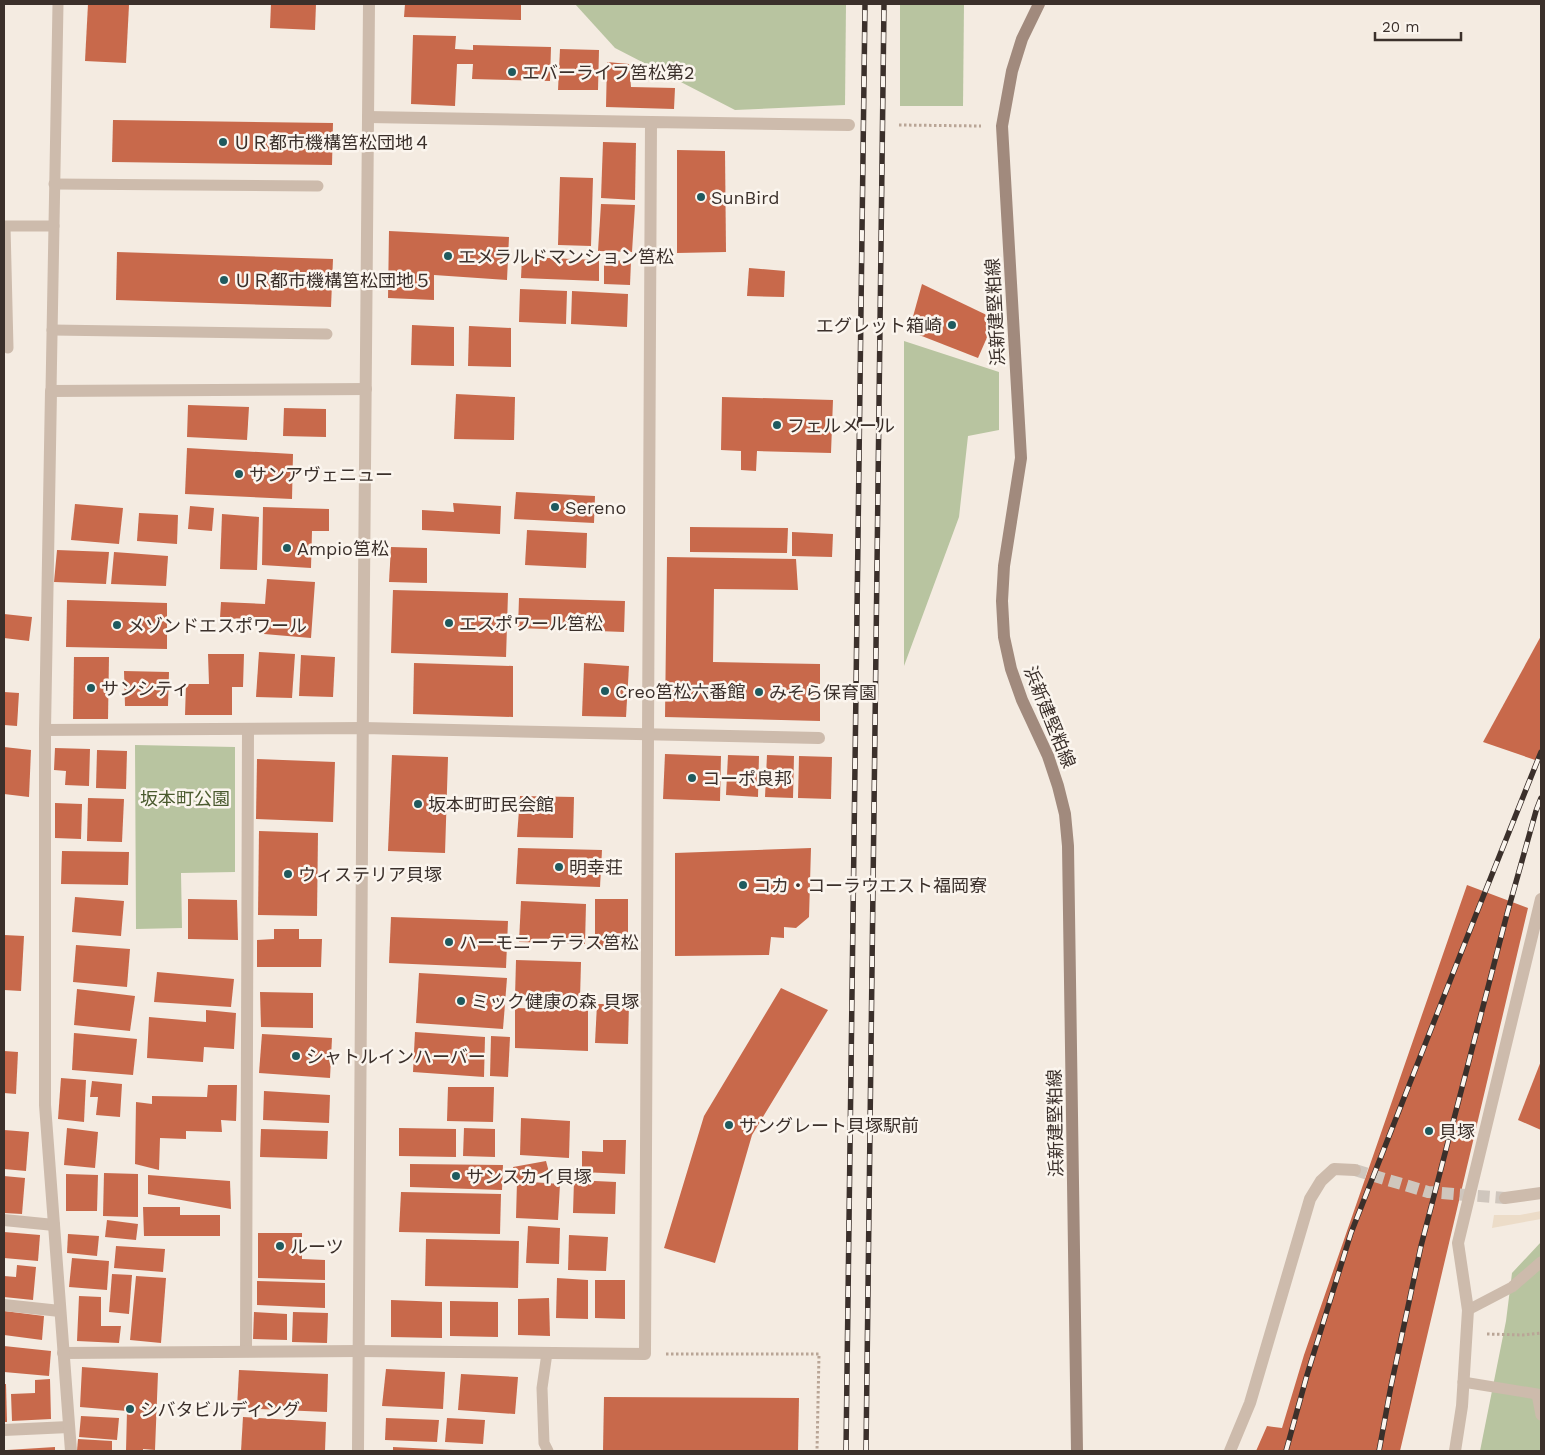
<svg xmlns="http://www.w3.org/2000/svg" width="1545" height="1455" font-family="'Work Sans','Noto Sans JP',sans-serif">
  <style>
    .green { fill: #b8c4a0 }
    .plaza { fill: #ecdcc8 }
    .building { fill: #c8694b }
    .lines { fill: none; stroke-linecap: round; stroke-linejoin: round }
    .tertiary-tunnel { stroke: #cfc6bd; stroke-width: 12; stroke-dasharray: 12 6; stroke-linecap: butt }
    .path { stroke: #b9a596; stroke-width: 3; stroke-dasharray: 2.5 2.5; stroke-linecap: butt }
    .service { stroke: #cdbbac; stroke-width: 11 }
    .minor { stroke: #cdbbac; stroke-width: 12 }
    .tertiary { stroke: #cdbbac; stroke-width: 12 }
    .secondary { stroke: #a18a7d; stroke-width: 12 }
    .rail-casing { stroke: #3b302b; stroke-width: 5.5 }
    .rail { stroke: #fbf5ee; stroke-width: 4; stroke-dasharray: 11; stroke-linecap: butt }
    .poi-dot { fill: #1f5a5e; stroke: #fbf5ee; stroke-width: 2 }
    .labels { text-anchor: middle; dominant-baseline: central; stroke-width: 5; stroke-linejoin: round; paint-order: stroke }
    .poi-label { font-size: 18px; fill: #3b302b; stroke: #fbf5ee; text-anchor: start }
    .street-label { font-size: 18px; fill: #3b302b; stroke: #fbf5ee }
    .park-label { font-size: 18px; fill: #4a5a2e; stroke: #fbf5ee }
  </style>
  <rect width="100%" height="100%" fill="#f4ebe1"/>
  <g class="green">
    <polygon points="575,4 846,4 845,105 735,110 615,48"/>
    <polygon points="900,4 964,4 963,106 900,106"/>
    <polygon points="904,341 999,372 999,430 968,436 959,517 904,666"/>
    <polygon points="135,745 235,747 235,872 181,873 182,928 136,929"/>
    <polygon points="1541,1242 1541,1451 1480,1451 1506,1321 1512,1273"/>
  </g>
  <polygon class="plaza" points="1541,1211 1541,1219 1492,1228 1494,1215 1520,1215"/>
  <g class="building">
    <polygon points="88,4 129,5 126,63 85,61"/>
    <polygon points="271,4 316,4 315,30 270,28"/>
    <polygon points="405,4 521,4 521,20 404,17"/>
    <polygon points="413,35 456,36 455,49 473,50 473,45 551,47 550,81 472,79 473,64 457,64 455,106 411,104"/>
    <polygon points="560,49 599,50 598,90 558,90"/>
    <polygon points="607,62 629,64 631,87 675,88 674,109 606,107"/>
    <polygon points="113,120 333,123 332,165 112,162"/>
    <polygon points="603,142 636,143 635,200 601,198"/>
    <polygon points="677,150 725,151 726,252 677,253"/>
    <polygon points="560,177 593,178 591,246 558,245"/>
    <polygon points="601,204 635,205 632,252 598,251"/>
    <polygon points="389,231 509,237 507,280 434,275 434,300 388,298"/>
    <polygon points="117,252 333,259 331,307 116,300"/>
    <polygon points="522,257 599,260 599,281 521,278"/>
    <polygon points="604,260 631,261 630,285 604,284"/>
    <polygon points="749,268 785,271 784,297 747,296"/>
    <polygon points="922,284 995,319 978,358 909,331"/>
    <polygon points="520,289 567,291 566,324 519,322"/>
    <polygon points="572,291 628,294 627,327 571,324"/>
    <polygon points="412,325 454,327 454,366 411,365"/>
    <polygon points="469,326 511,328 511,367 468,366"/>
    <polygon points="456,394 515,397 514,440 454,439"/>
    <polygon points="722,397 833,400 831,453 757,451 756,471 741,470 741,451 721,450"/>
    <polygon points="188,405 249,407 247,440 187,437"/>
    <polygon points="284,408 326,409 326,437 283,436"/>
    <polygon points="187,448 293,454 292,499 185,494"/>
    <polygon points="516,492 595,496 594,523 514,519"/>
    <polygon points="453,503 501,506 500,534 422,530 422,510 454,512"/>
    <polygon points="75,504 123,508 119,544 71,540"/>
    <polygon points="190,506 214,508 212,531 188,529"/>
    <polygon points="263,507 329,509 329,531 312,531 311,568 262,565"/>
    <polygon points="139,513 178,515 177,544 137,541"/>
    <polygon points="222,514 259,517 257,570 220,569"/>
    <polygon points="690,527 788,528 787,553 690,552"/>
    <polygon points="527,530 587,533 586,568 525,565"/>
    <polygon points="792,532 833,534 832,557 792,556"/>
    <polygon points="391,547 427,548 427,583 389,582"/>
    <polygon points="57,550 109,552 106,584 54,582"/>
    <polygon points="114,552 168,556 166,586 111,584"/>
    <polygon points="667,557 796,559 798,590 714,589 713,662 820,664 820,721 665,717"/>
    <polygon points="267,579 315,582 311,638 264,634 264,620 220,618 221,602 265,604"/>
    <polygon points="393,590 508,593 506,657 391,653"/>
    <polygon points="519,598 625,601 624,632 518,628"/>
    <polygon points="67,600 167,603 167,649 66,647"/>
    <polygon points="4,614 32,617 29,641 4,638"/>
    <polygon points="1541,636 1541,762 1483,742"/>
    <polygon points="259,652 295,654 292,698 256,697"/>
    <polygon points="208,654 244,654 243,687 232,687 232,715 185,715 186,684 209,684"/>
    <polygon points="301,655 335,657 333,697 299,696"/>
    <polygon points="74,657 109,657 108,719 73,719"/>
    <polygon points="414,663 513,666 513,717 413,714"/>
    <polygon points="584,663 629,666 626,717 582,716"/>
    <polygon points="124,671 169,672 168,706 125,706"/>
    <polygon points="4,692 19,693 17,726 4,725"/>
    <polygon points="4,747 31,750 29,797 4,794"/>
    <polygon points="55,748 90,749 89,786 65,785 66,771 54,770"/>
    <polygon points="97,750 127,751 126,789 96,788"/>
    <polygon points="665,754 721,756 720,801 663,799"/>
    <polygon points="392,755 448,757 445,853 388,851"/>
    <polygon points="728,755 759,756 758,797 726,795"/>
    <polygon points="767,755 794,756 793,798 765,797"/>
    <polygon points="799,756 832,757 831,799 798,798"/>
    <polygon points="257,759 335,762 333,822 256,819"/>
    <polygon points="520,796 574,797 573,838 517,837"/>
    <polygon points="88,798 124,799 122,842 87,841"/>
    <polygon points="55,803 82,804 81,839 55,838"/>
    <polygon points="259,831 318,833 317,916 258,915"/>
    <polygon points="518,848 602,850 600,887 516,884"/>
    <polygon points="811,848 809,917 796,928 784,927 784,938 771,937 769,955 675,956 675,853"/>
    <polygon points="62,851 129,852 128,885 61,884"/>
    <polygon points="1467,885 1528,908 1400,1451 1256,1451 1267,1426 1282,1428 1304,1355"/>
    <polygon points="75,897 124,901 121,936 72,932"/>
    <polygon points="188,899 237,900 238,940 188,939"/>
    <rect x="595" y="899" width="33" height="50"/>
    <polygon points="521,901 586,904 585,944 519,942"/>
    <polygon points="391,917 508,921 506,968 389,963"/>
    <polygon points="274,929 299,929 299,939 322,939 321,967 257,967 257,940 274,939"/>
    <polygon points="4,935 24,936 21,991 4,990"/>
    <polygon points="76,945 130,949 127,987 73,982"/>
    <polygon points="516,960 581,962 580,999 515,997"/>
    <polygon points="157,972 234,979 231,1007 154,1002"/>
    <polygon points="419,973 507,978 503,1029 416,1023"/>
    <polygon points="781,988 828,1010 752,1135 715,1263 664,1248 704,1116"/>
    <polygon points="77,989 135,996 130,1031 74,1025"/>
    <polygon points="260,992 313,993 313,1028 261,1027"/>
    <polygon points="597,1004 629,1004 628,1044 595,1043"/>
    <polygon points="515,1008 588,1010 588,1051 515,1048"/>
    <polygon points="206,1010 236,1013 234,1049 204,1047 203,1062 147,1058 149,1017 206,1022"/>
    <polygon points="415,1032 485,1037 484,1077 413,1072"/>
    <polygon points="74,1033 137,1039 133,1075 72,1070"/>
    <polygon points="262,1034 332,1038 330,1078 259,1073"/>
    <polygon points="491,1036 510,1037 508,1077 490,1076"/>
    <polygon points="4,1051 18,1052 16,1094 4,1093"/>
    <polygon points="1541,1061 1541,1130 1518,1120"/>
    <polygon points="61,1078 86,1080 84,1122 58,1119"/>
    <polygon points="92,1081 122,1084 120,1117 96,1115 98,1097 90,1097"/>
    <polygon points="208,1085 237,1085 236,1121 221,1120 222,1132 186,1131 186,1139 160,1138 159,1170 135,1164 136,1102 152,1104 152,1096 207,1097"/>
    <polygon points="448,1087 494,1087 493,1122 447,1121"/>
    <polygon points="264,1091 330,1095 329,1123 263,1120"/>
    <polygon points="521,1118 570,1121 569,1158 520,1155"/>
    <polygon points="67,1128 98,1132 95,1168 64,1165"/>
    <polygon points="399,1128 456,1129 456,1157 399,1156"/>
    <polygon points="464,1128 495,1129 495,1157 463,1156"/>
    <polygon points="261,1129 328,1131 327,1159 260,1157"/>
    <polygon points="4,1130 29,1132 26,1171 4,1169"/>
    <polygon points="603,1140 626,1140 625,1174 582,1172 582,1151 603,1152"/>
    <polygon points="546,1161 550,1176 517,1181 560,1184 558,1220 516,1218 517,1181 513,1167"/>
    <polygon points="410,1164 503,1165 502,1190 410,1187"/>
    <polygon points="104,1173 138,1174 138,1217 103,1216"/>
    <polygon points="66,1174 98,1175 97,1211 66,1211"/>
    <polygon points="148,1175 230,1181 231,1209 148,1194"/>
    <polygon points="4,1176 25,1178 22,1214 4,1213"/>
    <polygon points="574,1180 616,1182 615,1214 573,1213"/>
    <polygon points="401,1192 501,1194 500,1234 399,1232"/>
    <polygon points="143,1207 180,1207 180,1215 220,1215 220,1236 144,1236"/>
    <polygon points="107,1220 138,1224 136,1240 105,1237"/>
    <polygon points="528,1226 560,1228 559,1264 526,1263"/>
    <polygon points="4,1232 40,1235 38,1261 4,1258"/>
    <polygon points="258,1233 302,1233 302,1259 325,1260 325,1280 258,1278"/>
    <polygon points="68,1234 99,1236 97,1256 67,1253"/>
    <polygon points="569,1235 608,1237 606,1271 568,1270"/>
    <polygon points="426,1239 519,1241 518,1288 425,1286"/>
    <polygon points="116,1246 165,1249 163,1272 114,1268"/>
    <polygon points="72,1258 109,1261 107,1290 69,1287"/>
    <polygon points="17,1265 36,1267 33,1300 4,1297 4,1276 16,1277"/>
    <polygon points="112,1274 132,1275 129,1314 109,1312"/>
    <polygon points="136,1276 166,1278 161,1343 130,1340"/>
    <polygon points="557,1278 588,1280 588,1319 556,1318"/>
    <polygon points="595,1280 625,1280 625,1319 595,1318"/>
    <polygon points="257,1281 325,1283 325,1308 257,1305"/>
    <polygon points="79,1296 101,1297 101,1326 121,1326 119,1343 77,1341"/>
    <polygon points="549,1298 550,1336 518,1335 518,1299"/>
    <polygon points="391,1300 442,1302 442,1338 391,1337"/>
    <polygon points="450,1301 498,1302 498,1337 450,1336"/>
    <polygon points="4,1311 44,1316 42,1340 4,1335"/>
    <polygon points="254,1312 287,1314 287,1340 253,1339"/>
    <polygon points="293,1312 328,1313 327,1343 292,1342"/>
    <polygon points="4,1346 51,1351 49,1376 4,1372"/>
    <polygon points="82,1367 158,1373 155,1450 143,1449 143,1451 126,1451 127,1411 80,1407"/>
    <polygon points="386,1369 445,1372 443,1409 382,1406"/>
    <polygon points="239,1370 328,1374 327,1412 237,1408"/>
    <polygon points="461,1374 518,1377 515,1414 458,1410"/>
    <polygon points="50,1379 51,1419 12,1421 11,1394 35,1393 35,1380"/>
    <polygon points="4,1384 6,1384 7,1422 4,1422"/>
    <polygon points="604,1397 799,1398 798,1451 603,1451"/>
    <polygon points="81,1416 119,1418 117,1440 79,1437"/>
    <polygon points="243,1417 326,1422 325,1451 241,1451"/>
    <polygon points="386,1418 439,1420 437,1442 385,1440"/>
    <polygon points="447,1418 485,1420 483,1444 445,1442"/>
    <polygon points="78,1439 112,1441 112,1451 77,1451"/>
    <polygon points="55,1447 55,1451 7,1451 7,1450"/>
    <polygon points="393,1447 453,1450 453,1451 393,1451"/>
  </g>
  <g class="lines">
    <polyline class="tertiary-tunnel" points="1355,1170 1428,1192 1505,1198"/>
    <g class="path">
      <polyline points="899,125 981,126"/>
      <polyline points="1487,1334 1523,1335 1541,1333"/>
      <polyline points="666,1354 819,1354 817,1451"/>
    </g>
    <g class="service">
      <polyline points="54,184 318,186"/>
      <polyline points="52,330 327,334"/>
      <polyline points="8,348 5,226 54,226"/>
      <polyline points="51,391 58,4"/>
      <polyline points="1468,1310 1512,1287 1541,1262"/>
      <polyline points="547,1353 542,1388 544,1443 548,1451"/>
      <polyline points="1463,1382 1537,1394 1541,1415"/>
    </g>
    <g class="minor">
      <polyline points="368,117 651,122"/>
      <polyline points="45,730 363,728 819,738"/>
      <polyline points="4,1220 54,1225"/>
      <polyline points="4,1305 60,1311"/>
      <polyline points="246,1351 248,729"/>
      <polyline points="63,1353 358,1351 645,1354 651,122 849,125"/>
      <polyline points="4,1430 69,1427"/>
      <polyline points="71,1451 45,1105 45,730 51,391 366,389"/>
      <polyline points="1455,1451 1462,1406 1468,1310 1458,1243 1541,899"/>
    </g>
    <g class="tertiary">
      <polyline points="1505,1198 1541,1193"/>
      <path d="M 358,1451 C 359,969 366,486 369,4"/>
      <polyline points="1230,1451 1250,1403 1310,1199 1321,1181 1334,1169 1355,1170"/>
    </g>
    <polyline class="secondary" points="1039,4 1022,39 1012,71 1002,126 1021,458 1004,566 1002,601 1004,637 1011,669 1022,700 1048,756 1058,786 1065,814 1068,846 1077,1451"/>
    <defs>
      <g id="rail">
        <polyline points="846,1451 865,4"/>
        <polyline points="866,1451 884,4"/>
        <polyline points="1286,1451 1307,1375 1351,1233 1479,907 1541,752"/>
        <polyline points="1379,1451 1391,1386 1421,1246 1507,914 1536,811 1541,798"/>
      </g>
    </defs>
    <use href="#rail" class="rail-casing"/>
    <use href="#rail" class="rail"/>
  </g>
  <g class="poi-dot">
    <circle cx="512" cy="72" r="5"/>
    <circle cx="223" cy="142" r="5"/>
    <circle cx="701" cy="197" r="5"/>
    <circle cx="448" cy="256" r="5"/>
    <circle cx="224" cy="280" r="5"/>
    <circle cx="952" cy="325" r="5"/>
    <circle cx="777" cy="425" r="5"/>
    <circle cx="239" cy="474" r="5"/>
    <circle cx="555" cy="507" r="5"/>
    <circle cx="287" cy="548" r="5"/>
    <circle cx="449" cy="623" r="5"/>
    <circle cx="117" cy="625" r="5"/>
    <circle cx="91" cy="688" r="5"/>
    <circle cx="605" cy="691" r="5"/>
    <circle cx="759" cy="692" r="5"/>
    <circle cx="692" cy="778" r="5"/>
    <circle cx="418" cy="804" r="5"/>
    <circle cx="559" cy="867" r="5"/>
    <circle cx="288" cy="874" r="5"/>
    <circle cx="743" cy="885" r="5"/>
    <circle cx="449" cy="942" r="5"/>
    <circle cx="461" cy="1001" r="5"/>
    <circle cx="296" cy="1056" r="5"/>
    <circle cx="729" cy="1125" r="5"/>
    <circle cx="1429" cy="1131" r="5"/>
    <circle cx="456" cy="1176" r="5"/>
    <circle cx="280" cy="1246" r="5"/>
    <circle cx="130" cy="1409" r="5"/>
  </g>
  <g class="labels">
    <g class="poi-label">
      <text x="522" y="72">エバーライフ筥松第2</text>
      <text x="233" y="142">ＵＲ都市機構筥松団地４</text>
      <text x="711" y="197">SunBird</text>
      <text x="458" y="256">エメラルドマンション筥松</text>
      <text x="234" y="280">ＵＲ都市機構筥松団地５</text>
      <text x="942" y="325" text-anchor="end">エグレット箱崎</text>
      <text x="787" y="425">フェルメール</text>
      <text x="249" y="474">サンアヴェニュー</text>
      <text x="565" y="507">Sereno</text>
      <text x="297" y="548">Ampio筥松</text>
      <text x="459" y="623">エスポワール筥松</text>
      <text x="127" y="625">メゾンドエスポワール</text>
      <text x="101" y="688">サンシティ</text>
      <text x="615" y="691">Creo筥松六番館</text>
      <text x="769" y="692">みそら保育園</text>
      <text x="702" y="778">コーポ良邦</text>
      <text x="428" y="804">坂本町町民会館</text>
      <text x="569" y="867">明幸荘</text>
      <text x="298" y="874">ウィステリア貝塚</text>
      <text x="753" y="885">コカ・コーラウエスト福岡寮</text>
      <text x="459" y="942">ハーモニーテラス筥松</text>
      <text x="471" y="1001">ミック健康の森 貝塚</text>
      <text x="306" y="1056">シャトルインハーバー</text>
      <text x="739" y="1125">サングレート貝塚駅前</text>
      <text x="1439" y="1131">貝塚</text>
      <text x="466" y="1176">サンスカイ貝塚</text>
      <text x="290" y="1246">ルーツ</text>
      <text x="140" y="1409">シバタビルディング</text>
    </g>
    <g class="street-label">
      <text transform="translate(995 312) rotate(-93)">浜新建堅粕線</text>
      <text transform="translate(1050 717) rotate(68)">浜新建堅粕線</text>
      <text transform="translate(1055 1123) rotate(-91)">浜新建堅粕線</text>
    </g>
    <g class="park-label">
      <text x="185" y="798">坂本町公園</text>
    </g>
  </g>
  <rect width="1545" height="1455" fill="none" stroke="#3b302b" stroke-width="10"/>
  <path d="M1375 32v8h86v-8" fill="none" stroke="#3b302b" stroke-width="2.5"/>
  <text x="1382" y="32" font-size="15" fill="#3b302b" stroke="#fbf5ee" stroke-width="4" paint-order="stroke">20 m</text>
</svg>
